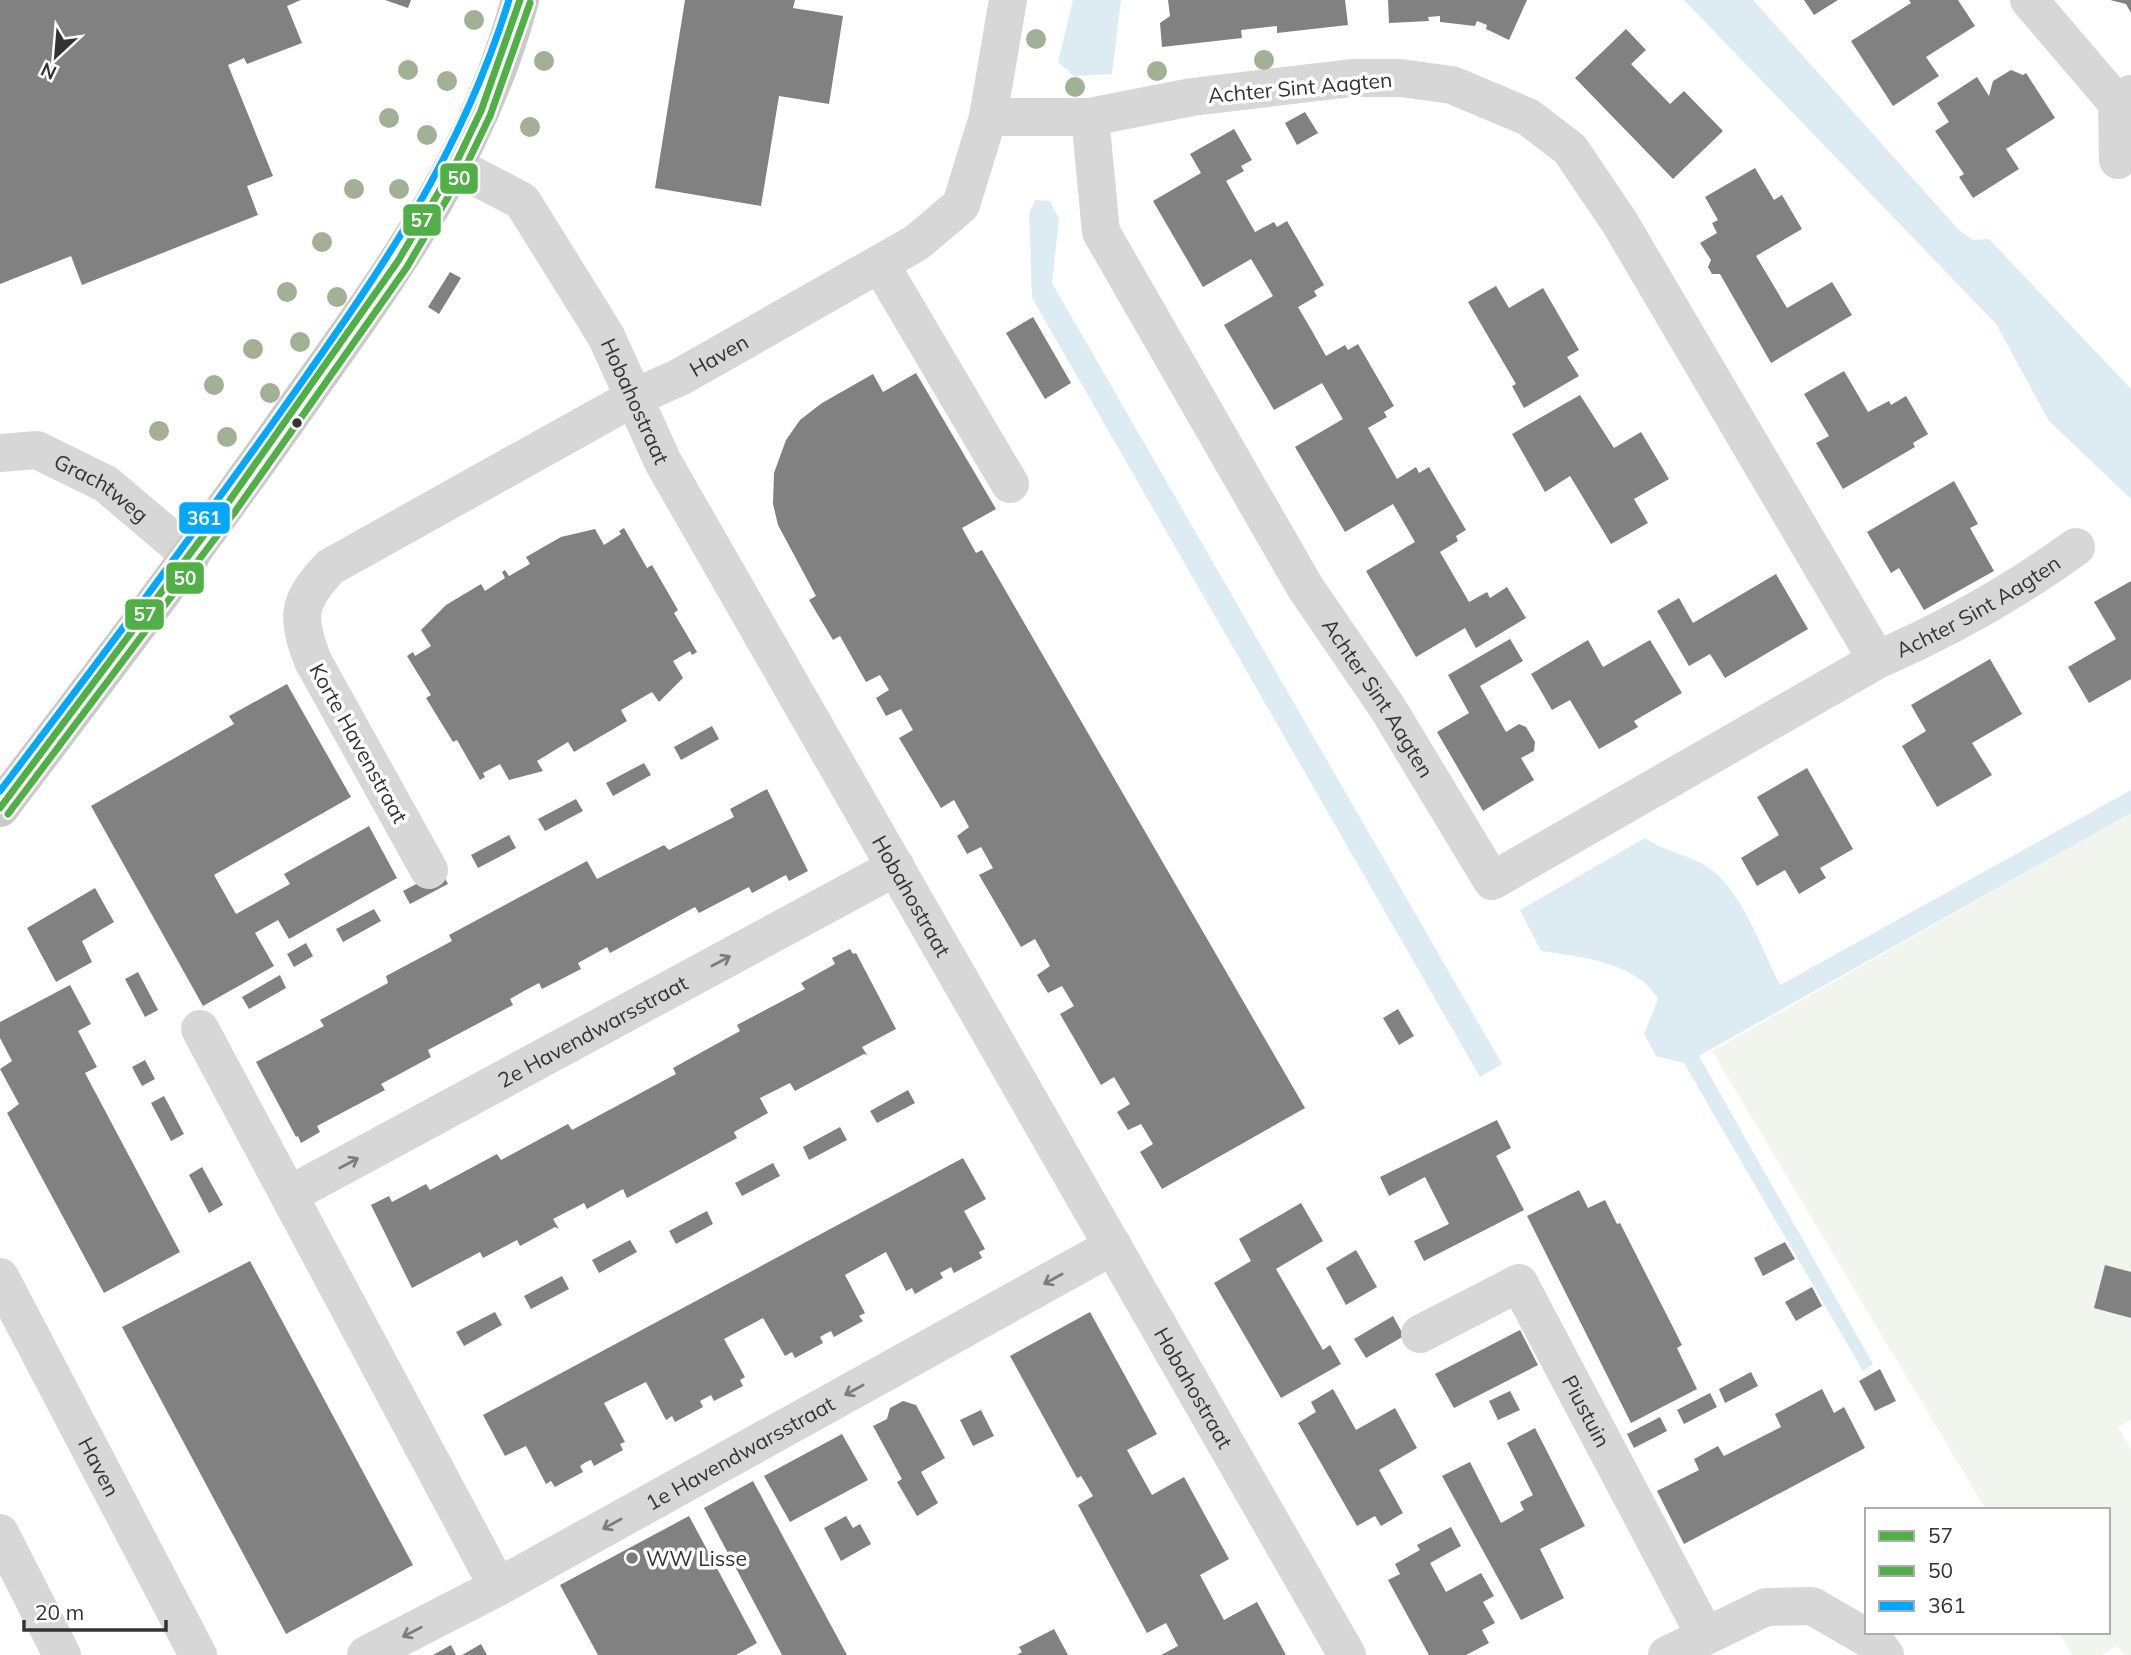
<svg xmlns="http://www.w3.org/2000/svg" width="2131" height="1655" font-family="Mulish,sans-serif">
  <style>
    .green { fill: #f1f5ed }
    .water { fill: #ddebf3 }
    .building { fill: #818181 }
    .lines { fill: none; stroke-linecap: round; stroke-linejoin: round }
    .minor { stroke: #d7d7d7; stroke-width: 38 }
    .major { stroke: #cacaca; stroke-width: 38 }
    .bus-1-casing { stroke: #fff; stroke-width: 12 }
    .bus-2-casing { stroke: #fff; stroke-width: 12 }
    .bus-3-casing { stroke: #fff; stroke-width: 12 }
    .bus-1 { stroke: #50af46; stroke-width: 7 }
    .bus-2 { stroke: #50af46; stroke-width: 7 }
    .bus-3 { stroke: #00a7ff; stroke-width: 7 }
    .tree { fill: #a2b095 }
    .oneway { stroke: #7d7d7d }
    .bus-dot { fill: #333; stroke: #fff; stroke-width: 2.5 }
    .poi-dot { fill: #7a7a7a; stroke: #fff; stroke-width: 2.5 }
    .labels { text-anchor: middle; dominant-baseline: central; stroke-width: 7; stroke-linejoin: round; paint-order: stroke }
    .street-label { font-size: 21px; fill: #333; stroke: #fff }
    .poi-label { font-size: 21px; fill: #333; stroke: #fff; text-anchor: start }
    .line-badge { stroke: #fff; stroke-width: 2.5 }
    .badge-label { font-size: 19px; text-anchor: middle; font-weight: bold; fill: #fff }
  </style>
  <rect width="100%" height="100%" fill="#fff"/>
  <polygon class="green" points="2131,813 2131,1420 2118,1427 2131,1450 2131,1655 2125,1655 2116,1646 2101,1655 2072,1655 2059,1632 2108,1632 2108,1510 1986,1510 1712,1051"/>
  <g class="water">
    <polygon points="1073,0 1121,0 1112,74 1074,76 1058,62"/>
    <polygon points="1684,0 1753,0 1959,230 1973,240 1989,239 2131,389 2131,499 2049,421 1996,324"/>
    <polygon points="1035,200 1050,201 1059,219 1052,283 1502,1064 1480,1077 1032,298 1029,214"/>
    <path d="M 2131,790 L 2131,813 L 1699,1056 L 1873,1364 L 1863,1371 L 1684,1063 L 1656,1056 L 1644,1034 L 1658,999 C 1637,962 1580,957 1541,951 L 1520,910 L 1645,838 C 1665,852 1691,855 1709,868 C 1744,893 1761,949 1780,985 Z"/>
  </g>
  <g class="building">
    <polygon points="0,0 301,0 287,6 302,43 247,64 244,58 228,65 273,176 247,186 258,215 82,285 71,256 0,284"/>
    <polygon points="385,0 411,0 408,8"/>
    <polygon points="685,0 795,0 793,8 843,16 829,104 779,96 761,206 655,188"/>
    <polygon points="1168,0 1345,0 1348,25 1277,33 1277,26 1241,30 1242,38 1162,47 1160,23 1170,16"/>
    <polygon points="1388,0 1527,0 1509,40 1486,29 1487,25 1477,21 1475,26 1440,22 1440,16 1428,17 1429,21 1389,23"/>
    <polygon points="1804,0 1838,0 1814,15"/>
    <polygon points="1909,0 1958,0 1975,26 1926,57 1939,76 1893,106 1851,41 1911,3"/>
    <polygon points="2110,0 2131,0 2131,13 2126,4"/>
    <polygon points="1626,29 1646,50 1631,64 1670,104 1684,91 1723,131 1673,179 1575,78"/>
    <polygon points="2011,70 2023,75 2026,73 2055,118 2006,149 2019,169 1973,198 1959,177 1964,174 1935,131 1949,122 1937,103 1977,77 1989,96 1993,81"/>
    <polygon points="1305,112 1318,133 1297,145 1285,123"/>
    <polygon points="1234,129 1252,160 1241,166 1244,171 1226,181 1255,232 1274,222 1277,227 1287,221 1324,285 1314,291 1317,296 1298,307 1312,331 1326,356 1345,345 1348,350 1358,344 1394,406 1384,412 1387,417 1368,428 1397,479 1416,467 1419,473 1429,467 1466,530 1456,536 1458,541 1440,552 1469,602 1487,592 1490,598 1507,587 1526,618 1476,648 1465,628 1416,657 1366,571 1415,542 1393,504 1345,532 1295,447 1343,419 1322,383 1274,410 1224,325 1273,296 1251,259 1203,287 1153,201 1201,173 1190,154"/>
    <polygon points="1755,168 1774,200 1782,195 1802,229 1756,256 1787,308 1832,282 1852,315 1771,363 1720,274 1712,274 1708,267 1711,260 1700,243 1717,233 1712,223 1718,220 1705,197"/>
    <polygon points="450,272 461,278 439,314 428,307"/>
    <polygon points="1496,286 1509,308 1543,288 1579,350 1567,357 1579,376 1524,408 1512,386 1516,384 1468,302"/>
    <polygon points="1033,317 1071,383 1045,399 1006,333"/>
    <polygon points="1844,371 1868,412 1889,401 1891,405 1906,396 1928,434 1913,443 1915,447 1843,489 1816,443 1829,436 1804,394"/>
    <polygon points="916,373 996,509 962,528 976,553 982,550 1305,1108 1162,1189 1140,1152 1153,1144 1141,1124 1128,1130 1117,1112 1130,1104 1114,1077 1101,1085 1060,1014 1074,1006 1062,986 1048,993 1037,975 1050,966 1035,939 1021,947 979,875 993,868 981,847 967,854 957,836 969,827 954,800 941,808 899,738 913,730 901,709 886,716 876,698 889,690 880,675 866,682 840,636 833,640 809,600 816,596 778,525 773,504 774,473 786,440 800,420 822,403 873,374 883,392"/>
    <polygon points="1580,395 1614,448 1641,432 1669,479 1634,499 1648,523 1611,544 1570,476 1545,492 1512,434"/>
    <polygon points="1954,481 1978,524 1970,528 1994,571 1924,610 1899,568 1891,573 1867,532"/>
    <polygon points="624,528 647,568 652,565 678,610 674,613 697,652 692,655 690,651 673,661 683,678 659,702 652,692 621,710 627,721 574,752 568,742 537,761 543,771 509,780 500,764 483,773 485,777 480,780 457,740 453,742 426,698 431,695 407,656 413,652 415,656 431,646 421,630 446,605 481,584 485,591 505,578 502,572 505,570 509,576 530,564 526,557 561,537 595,529 604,545 621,534 619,531"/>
    <polygon points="1776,574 1808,629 1725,678 1710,654 1689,666 1657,611 1679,598 1693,623"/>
    <polygon points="2131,581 2131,679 2089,703 2068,667 2116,639 2094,602"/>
    <polygon points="1510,639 1523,661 1480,686 1506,732 1519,724 1526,727 1535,742 1534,751 1521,758 1534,780 1483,811 1437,732 1469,713 1448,675"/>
    <polygon points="1588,640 1603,667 1650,640 1682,693 1634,721 1638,727 1599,749 1570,700 1552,710 1531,674"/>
    <polygon points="1990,659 2022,714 1972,743 1992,775 1937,807 1902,746 1926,731 1911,705"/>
    <polygon points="287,684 351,797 214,875 236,914 290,884 284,874 369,826 397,878 289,939 278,920 255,933 274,966 203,1006 91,806 234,724 229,716"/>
    <polygon points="712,726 719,739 681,760 674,747"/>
    <polygon points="644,763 651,775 613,796 606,783"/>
    <polygon points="1807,768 1853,849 1820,868 1826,878 1799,894 1785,870 1757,886 1741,858 1779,835 1757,797"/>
    <polygon points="767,789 808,871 789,881 786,875 752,893 749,887 699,913 695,907 610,953 607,947 578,963 581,969 542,989 539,983 524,991 510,999 513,1005 428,1050 431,1057 381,1084 385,1090 317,1126 320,1132 301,1143 298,1136 296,1137 256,1062 324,1026 320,1020 388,983 386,976 452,941 449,935 587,861 597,879 664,845 669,850 734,817 730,809"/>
    <polygon points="576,799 583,811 545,831 538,819"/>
    <polygon points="509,835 516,848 478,868 471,855"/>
    <polygon points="441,871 448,884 410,904 403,891"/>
    <polygon points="95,888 114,922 82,941 92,962 56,982 27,928"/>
    <polygon points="374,909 381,921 343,942 336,929"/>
    <polygon points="306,943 313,956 294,967 287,954"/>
    <polygon points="850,949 853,954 856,953 896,1029 862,1047 867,1055 864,1054 795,1091 790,1083 760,1098 768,1113 734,1132 737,1138 627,1198 623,1189 587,1209 584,1203 553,1219 559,1229 555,1227 520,1246 517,1240 483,1258 480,1252 412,1288 371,1205 389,1196 392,1202 426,1184 430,1190 497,1154 501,1160 568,1124 572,1130 676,1074 673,1068 740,1031 737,1025 805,989 801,983 835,964 832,958"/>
    <polygon points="138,972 158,1010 145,1017 125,979"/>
    <polygon points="280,975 286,988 249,1009 242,997"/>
    <polygon points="70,985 91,1024 78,1031 97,1067 85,1073 180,1252 104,1293 7,1113 19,1104 0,1069 12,1061 0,1038 0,1022"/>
    <polygon points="1398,1009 1414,1036 1399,1045 1383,1018"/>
    <polygon points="145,1060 155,1079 142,1086 132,1067"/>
    <polygon points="908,1090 915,1103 877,1123 870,1111"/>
    <polygon points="164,1096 184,1134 171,1141 151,1103"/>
    <polygon points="1497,1120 1511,1148 1496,1156 1524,1210 1424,1261 1414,1241 1449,1224 1425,1177 1389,1196 1380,1177"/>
    <polygon points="840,1127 847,1140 809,1160 803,1147"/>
    <polygon points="963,1158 986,1199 964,1211 985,1249 979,1252 982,1258 954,1273 951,1267 940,1273 943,1278 915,1294 912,1288 906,1291 886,1252 845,1275 865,1313 859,1316 863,1321 834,1337 831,1331 825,1334 820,1337 823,1343 795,1358 792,1352 785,1356 763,1318 724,1339 745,1377 740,1380 743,1386 714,1401 711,1395 700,1401 703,1407 675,1422 672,1416 666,1420 646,1382 604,1403 625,1442 620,1444 623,1450 594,1466 591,1460 586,1462 580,1466 583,1472 555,1487 551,1481 546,1484 526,1446 505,1456 483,1415"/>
    <polygon points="773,1163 780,1176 742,1196 735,1183"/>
    <polygon points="202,1167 223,1205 209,1213 189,1175"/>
    <polygon points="1579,1190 1588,1208 1605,1200 1617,1224 1620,1223 1682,1345 1677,1348 1697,1389 1631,1423 1527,1216"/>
    <polygon points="1301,1203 1323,1241 1276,1269 1323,1350 1330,1345 1341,1364 1281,1398 1214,1283 1251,1261 1239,1239"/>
    <polygon points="707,1211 713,1224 676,1244 669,1231"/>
    <polygon points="630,1240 637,1252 599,1273 592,1260"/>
    <polygon points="1785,1242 1795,1259 1763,1276 1754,1258"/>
    <polygon points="1356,1250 1377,1287 1346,1305 1326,1268"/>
    <polygon points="250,1261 413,1565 286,1634 122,1327"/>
    <polygon points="2105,1265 2131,1272 2131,1318 2094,1308"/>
    <polygon points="562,1276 569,1289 531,1309 524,1296"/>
    <polygon points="1812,1287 1822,1306 1796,1321 1785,1302"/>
    <polygon points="495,1312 502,1325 464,1346 456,1332"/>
    <polygon points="1090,1312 1157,1434 1127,1450 1152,1495 1184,1477 1229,1559 1200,1575 1224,1620 1257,1602 1286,1655 1161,1655 1178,1646 1166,1623 1147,1633 1078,1505 1093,1496 1081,1476 1077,1478 1010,1356"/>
    <polygon points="1393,1316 1404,1336 1366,1358 1354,1339"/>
    <polygon points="1520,1330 1538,1365 1454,1408 1435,1374"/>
    <polygon points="1880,1369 1896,1401 1875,1411 1859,1381"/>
    <polygon points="1751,1372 1758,1386 1725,1403 1719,1389"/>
    <polygon points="1333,1389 1356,1430 1395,1408 1417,1448 1379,1470 1403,1513 1381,1526 1375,1516 1357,1526 1298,1423 1316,1412 1311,1402"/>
    <polygon points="1822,1389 1834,1413 1844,1407 1865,1448 1684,1544 1657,1491 1699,1470 1694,1459 1718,1446 1724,1456 1781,1427 1775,1414"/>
    <polygon points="1510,1391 1520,1410 1498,1420 1489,1401"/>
    <polygon points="1710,1393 1717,1407 1684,1424 1677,1410"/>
    <polygon points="903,1401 916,1405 945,1458 921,1472 938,1503 917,1516 897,1482 902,1479 873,1426 887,1419 890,1408"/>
    <polygon points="981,1410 994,1436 973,1446 960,1420"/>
    <polygon points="1660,1417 1667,1431 1634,1448 1627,1434"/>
    <polygon points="1535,1428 1585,1526 1540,1549 1564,1598 1521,1620 1442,1476 1470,1462 1501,1523 1524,1510 1520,1502 1533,1495 1507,1443"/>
    <polygon points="842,1434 868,1480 790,1522 764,1476"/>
    <polygon points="753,1481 847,1655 782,1655 704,1508"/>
    <polygon points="689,1516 757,1643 736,1655 598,1655 560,1585"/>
    <polygon points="846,1516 853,1528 860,1524 871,1544 841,1561 824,1528"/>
    <polygon points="1451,1527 1461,1546 1430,1563 1446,1592 1481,1573 1494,1596 1483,1602 1495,1623 1482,1630 1489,1643 1466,1655 1429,1655 1388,1580 1400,1574 1395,1564 1420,1550 1417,1545"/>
    <polygon points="1054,1629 1068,1655 1017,1655 1022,1652 1019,1647"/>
    <polygon points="481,1644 487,1655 462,1655"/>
    <polygon points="451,1645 456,1655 433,1655"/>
  </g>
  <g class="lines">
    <g class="minor">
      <polyline points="2029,0 2117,103 2131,94"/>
      <polyline points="2117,103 2118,160"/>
      <polyline points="988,117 1090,117"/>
      <path id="s1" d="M 455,166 L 522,201 L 606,336 L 663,462 L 1347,1655"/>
      <polyline points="880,264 1010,484"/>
      <path id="s2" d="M 0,453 L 37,450 L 106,484 L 191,556"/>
      <path id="s3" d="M 1877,660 L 1620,223 L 1570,149 L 1528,117 L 1452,85 L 1400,78 L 1352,78 L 1192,97 L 1090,117 L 1101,232 L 1305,587 L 1387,707 L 1492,881 L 1877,660 C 1946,630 2014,592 2076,547"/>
      <path id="s4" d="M 429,870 L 313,661 C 296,617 297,602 330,567 L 633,398 L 680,377 L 916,243 L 961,205 L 988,117 L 1008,0"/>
      <polyline points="200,1029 498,1587"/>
      <path id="s5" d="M 289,1195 L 896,867"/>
      <path id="s6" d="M 0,1277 L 198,1655"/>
      <path id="s7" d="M 1420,1334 L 1519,1283 L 1705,1635"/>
      <polyline points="0,1533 62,1655"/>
      <path id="s8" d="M 366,1655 L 498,1587 L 1113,1246"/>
      <polyline points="1667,1655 1766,1607 1812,1606 1876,1643 1885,1655"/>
    </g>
    <path class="major" d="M 0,808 C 101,675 202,542 298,405 C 390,275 478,157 520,0"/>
    <defs>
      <polyline id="bus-1" points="0,808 225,507 398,261 456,163 481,111 520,0"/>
      <polyline id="bus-2" points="8,814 234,513 407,267 465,168 490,116 530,3"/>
      <path id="bus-3" d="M 0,791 C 95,666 189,541 280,413 C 376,277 459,162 509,0"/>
    </defs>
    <use href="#bus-1" class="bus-1-casing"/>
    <use href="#bus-2" class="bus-2-casing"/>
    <use href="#bus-3" class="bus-3-casing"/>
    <use href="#bus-1" class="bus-1"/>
    <use href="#bus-2" class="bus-2"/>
    <use href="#bus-3" class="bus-3"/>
  </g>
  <g class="tree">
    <circle cx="474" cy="20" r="10"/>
    <circle cx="1036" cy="39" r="10"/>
    <circle cx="1264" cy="60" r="10"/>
    <circle cx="544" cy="61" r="10"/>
    <circle cx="408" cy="70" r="10"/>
    <circle cx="1157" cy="71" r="10"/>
    <circle cx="447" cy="81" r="10"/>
    <circle cx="1075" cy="87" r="10"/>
    <circle cx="389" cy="118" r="10"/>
    <circle cx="530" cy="127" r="10"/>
    <circle cx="427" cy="135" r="10"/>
    <circle cx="354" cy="189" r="10"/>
    <circle cx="399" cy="189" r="10"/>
    <circle cx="322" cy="242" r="10"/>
    <circle cx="287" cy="292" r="10"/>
    <circle cx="337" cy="297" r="10"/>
    <circle cx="300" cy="342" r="10"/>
    <circle cx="253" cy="349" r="10"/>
    <circle cx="214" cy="385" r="10"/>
    <circle cx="270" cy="393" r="10"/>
    <circle cx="159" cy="431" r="10"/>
    <circle cx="227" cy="437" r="10"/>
  </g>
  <defs><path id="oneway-shaft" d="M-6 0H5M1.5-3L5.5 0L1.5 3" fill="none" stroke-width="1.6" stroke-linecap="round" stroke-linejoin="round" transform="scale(1.75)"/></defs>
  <g class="oneway">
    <use href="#oneway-shaft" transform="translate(721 961) rotate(-28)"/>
    <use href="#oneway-shaft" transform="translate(349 1163) rotate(-28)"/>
    <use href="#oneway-shaft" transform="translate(1053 1279) rotate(151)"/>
    <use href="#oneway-shaft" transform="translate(854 1390) rotate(151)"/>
    <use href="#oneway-shaft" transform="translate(612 1524) rotate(151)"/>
    <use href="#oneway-shaft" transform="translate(412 1632) rotate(153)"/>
  </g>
  <circle class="bus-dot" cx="297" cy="423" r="6"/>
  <circle class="poi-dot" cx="632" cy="1558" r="7"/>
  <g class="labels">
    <g class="street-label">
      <text transform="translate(1300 87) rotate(-5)">Achter Sint Aagten</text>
      <text stroke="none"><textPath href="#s4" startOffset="786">Haven</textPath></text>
      <text stroke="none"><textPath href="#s1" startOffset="306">Hobahostraat</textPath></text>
      <text stroke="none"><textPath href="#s2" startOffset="112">Grachtweg</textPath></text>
      <text stroke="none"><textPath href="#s3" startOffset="2529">Achter Sint Aagten</textPath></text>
      <text stroke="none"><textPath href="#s3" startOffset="1755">Achter Sint Aagten</textPath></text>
      <text transform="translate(359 743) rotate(61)">Korte Havenstraat</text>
      <text stroke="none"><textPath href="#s1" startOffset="873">Hobahostraat</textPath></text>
      <text stroke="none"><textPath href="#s5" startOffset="345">2e Havendwarsstraat</textPath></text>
      <text stroke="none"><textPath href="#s1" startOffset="1440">Hobahostraat</textPath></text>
      <text stroke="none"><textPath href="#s7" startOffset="256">Piustuin</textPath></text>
      <text stroke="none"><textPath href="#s8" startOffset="425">1e Havendwarsstraat</textPath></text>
      <text stroke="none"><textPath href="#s6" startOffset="214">Haven</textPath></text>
    </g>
    <g class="poi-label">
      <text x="646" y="1558">WW Lisse</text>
    </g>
  </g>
  <g class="line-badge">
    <rect x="439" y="162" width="40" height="33" rx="7" fill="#50af46"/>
    <rect x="402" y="203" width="40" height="34" rx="7" fill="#50af46"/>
    <rect x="178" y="501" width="53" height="34" rx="7" fill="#00a7ff"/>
    <rect x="165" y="561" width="40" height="34" rx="7" fill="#50af46"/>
    <rect x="124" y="598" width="41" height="33" rx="7" fill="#50af46"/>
  </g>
  <g class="badge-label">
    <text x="459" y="185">50</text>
    <text x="422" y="227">57</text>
    <text x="204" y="525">361</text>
    <text x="185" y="585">50</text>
    <text x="145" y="621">57</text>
  </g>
  <rect x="1865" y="1508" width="245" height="126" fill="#ffffff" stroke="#adadad" stroke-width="2"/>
  <rect x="1879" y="1531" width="35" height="10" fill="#50af46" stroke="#adadad" stroke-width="2"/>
  <text x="1928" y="1543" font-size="21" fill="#333333">57</text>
  <rect x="1879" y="1566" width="35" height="10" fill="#50af46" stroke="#adadad" stroke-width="2"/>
  <text x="1928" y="1578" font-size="21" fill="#333333">50</text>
  <rect x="1879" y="1601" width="35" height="10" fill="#00a7ff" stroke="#adadad" stroke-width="2"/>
  <text x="1928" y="1613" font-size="21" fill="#333333">361</text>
  <g transform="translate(56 56) rotate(206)" stroke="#ffffff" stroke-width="5" paint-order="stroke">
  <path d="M0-5L12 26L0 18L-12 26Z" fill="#333333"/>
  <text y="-10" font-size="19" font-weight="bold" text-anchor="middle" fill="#333333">N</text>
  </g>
  <path d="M24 1620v10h142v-10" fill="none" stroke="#333333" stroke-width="3.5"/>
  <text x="35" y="1620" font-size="21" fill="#333333" stroke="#ffffff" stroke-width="5" paint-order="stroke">20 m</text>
</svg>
